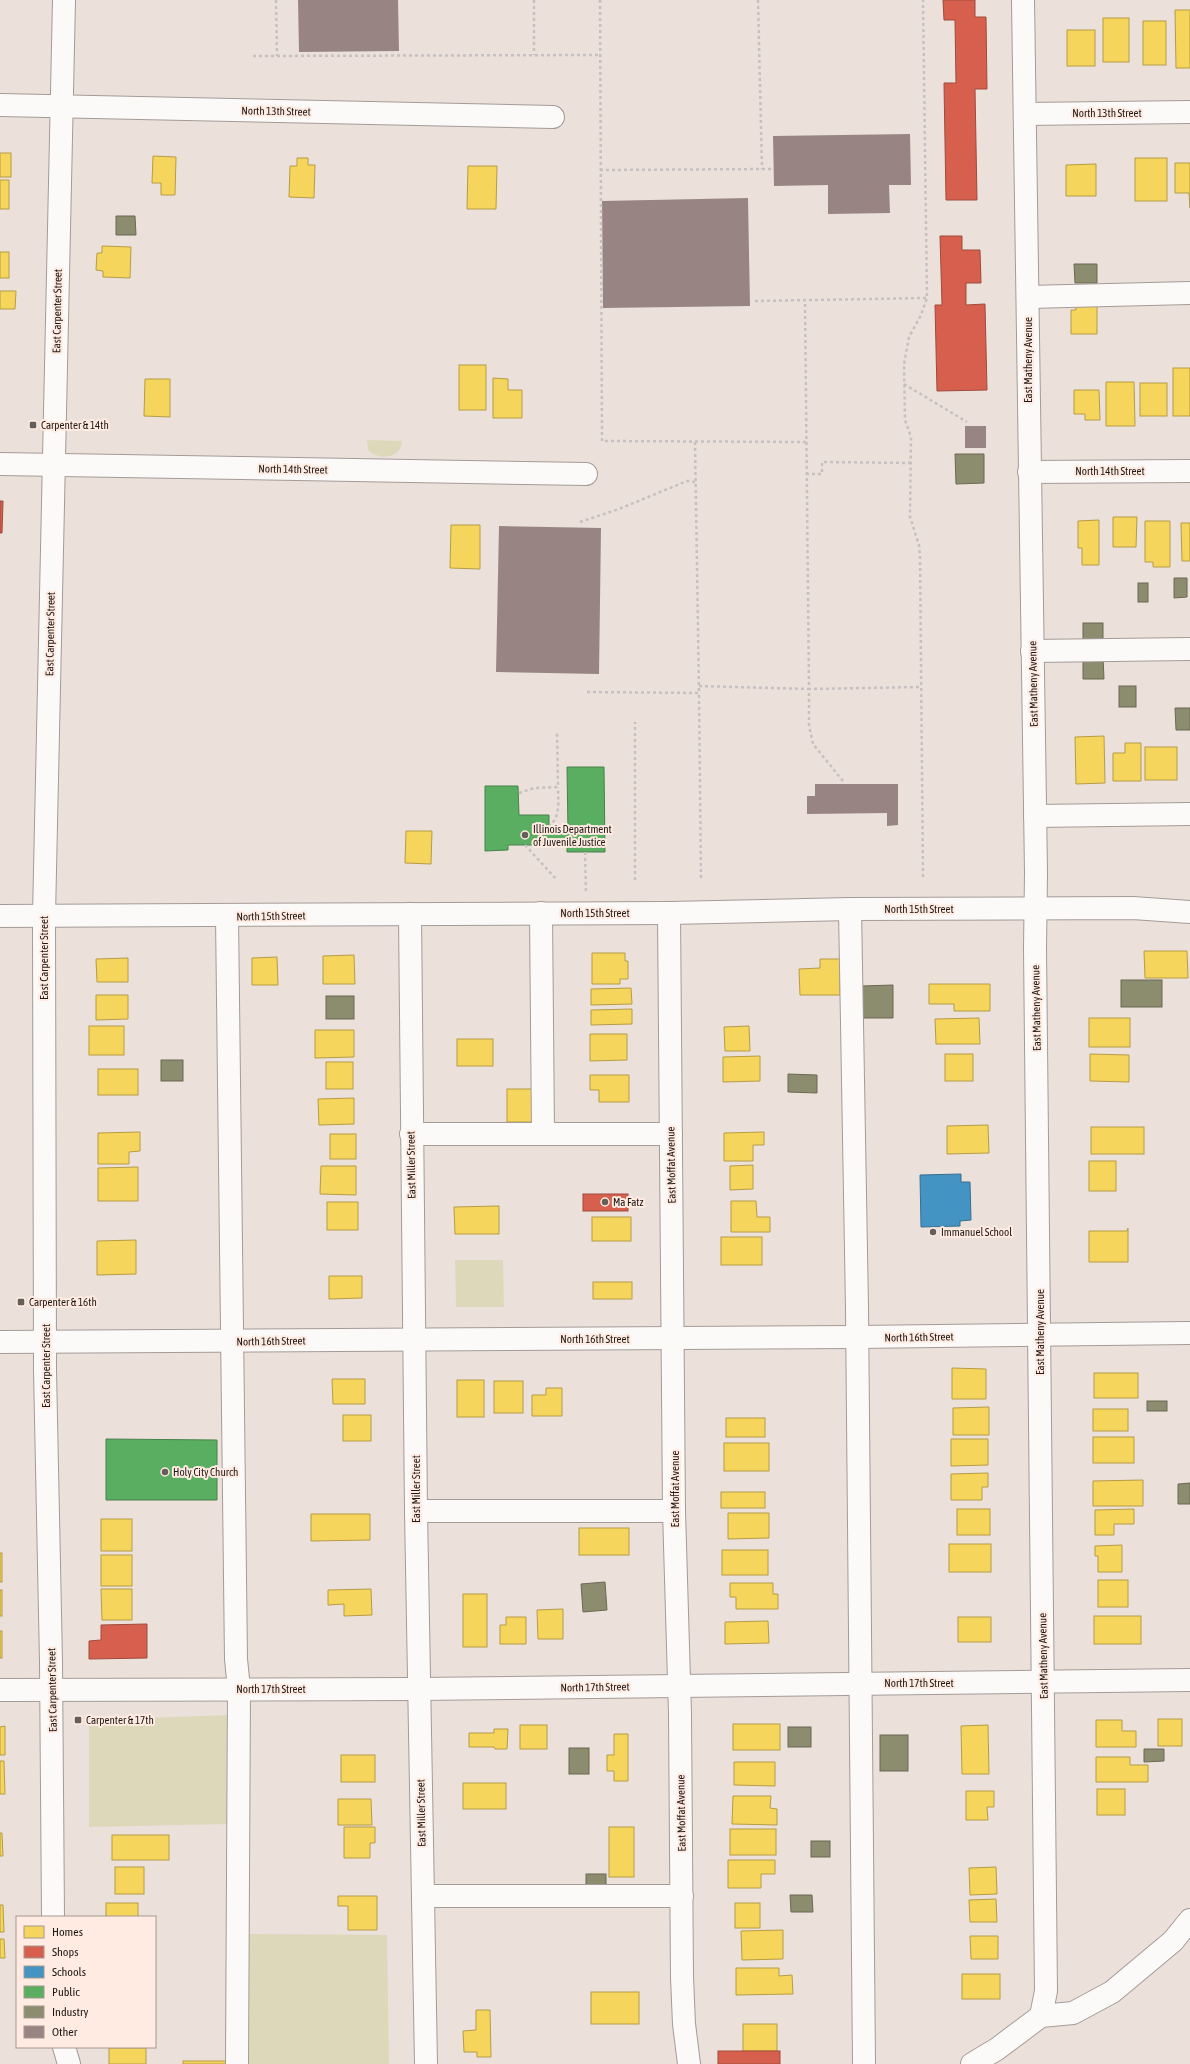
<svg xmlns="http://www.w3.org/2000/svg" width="1190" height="2064" font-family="'Asap Condensed',sans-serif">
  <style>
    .green { fill: #ded8bb }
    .homes { fill: #f6d55c; stroke: #b69c47 }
    .shops { fill: #d6604d; stroke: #9f4a3c }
    .schools { fill: #4393c3; stroke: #386e8f }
    .public { fill: #5aae61; stroke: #48814a }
    .industry { fill: #8c8c6e; stroke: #6b6953 }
    .building { fill: #988583 }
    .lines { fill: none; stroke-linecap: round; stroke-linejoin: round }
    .minor-casing { stroke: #a49b97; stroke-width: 24 }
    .path { stroke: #c6c1c0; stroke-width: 2.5; stroke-dasharray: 3 3; stroke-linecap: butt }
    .minor { stroke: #fcfaf9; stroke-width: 22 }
    .poi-dot { fill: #665e5a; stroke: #ffebe1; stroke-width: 1.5 }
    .labels { text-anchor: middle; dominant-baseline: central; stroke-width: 4; stroke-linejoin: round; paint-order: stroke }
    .street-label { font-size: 11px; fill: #1f1815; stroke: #ffebe1 }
    .poi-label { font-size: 11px; fill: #1f1815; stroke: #ffebe1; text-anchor: start }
  </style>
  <rect width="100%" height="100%" fill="#ebe0da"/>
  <g class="green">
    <path d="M 367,440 L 402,441 C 401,459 379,461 368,450 Z"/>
    <polygon points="455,1260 503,1260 504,1307 456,1307"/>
    <polygon points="229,1715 229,1824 89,1827 89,1720"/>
    <polygon points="246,1934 387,1935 389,2064 247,2064"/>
  </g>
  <g class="homes">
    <polygon points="1175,10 1190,10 1190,68 1176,68"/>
    <rect x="1103" y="18" width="26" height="44"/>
    <rect x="1143" y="21" width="23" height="44"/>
    <rect x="1067" y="30" width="28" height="36"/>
    <rect x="0" y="153" width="11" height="24"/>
    <polygon points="153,156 176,157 175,195 161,195 161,183 152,183"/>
    <polygon points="297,158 308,158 308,165 315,165 314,198 289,197 290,166 297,166"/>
    <rect x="1135" y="158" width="32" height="43"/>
    <polygon points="1175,163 1190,163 1190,208 1189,193 1175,193"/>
    <polygon points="1096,164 1096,196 1066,196 1066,165"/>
    <polygon points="468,166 497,166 496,209 467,209"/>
    <rect x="0" y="180" width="9" height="29"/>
    <polygon points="102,246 131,247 130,278 103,277 103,271 96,270 97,253 102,253"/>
    <rect x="0" y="252" width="9" height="26"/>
    <polygon points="0,291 16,291 15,309 0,309"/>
    <polygon points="1076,299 1097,299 1097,334 1071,334 1071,310 1076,310"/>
    <rect x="459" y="365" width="27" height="45"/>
    <rect x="1173" y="368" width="17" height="48"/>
    <polygon points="493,378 508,379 508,390 522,390 522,418 493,418"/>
    <polygon points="145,379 170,379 170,417 144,416"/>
    <polygon points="1106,382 1134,382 1135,426 1106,426"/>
    <rect x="1140" y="383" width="27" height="33"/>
    <polygon points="1074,390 1099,390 1100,420 1085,420 1085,414 1074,414"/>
    <polygon points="1113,517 1137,517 1136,547 1113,547"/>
    <polygon points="1099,520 1099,565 1082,565 1082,548 1078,548 1078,521"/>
    <polygon points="1145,521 1170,521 1170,567 1153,567 1153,562 1145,562"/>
    <polygon points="1181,523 1190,523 1190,561 1182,561"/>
    <polygon points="451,525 480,525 480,569 450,568"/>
    <polygon points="1104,736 1105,783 1076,784 1075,737"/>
    <polygon points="1125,743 1141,743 1141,781 1113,781 1113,753 1125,753"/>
    <rect x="1145" y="747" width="32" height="33"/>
    <polygon points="406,831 432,831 431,864 405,863"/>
    <polygon points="1144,951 1187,951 1188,978 1145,978"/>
    <polygon points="592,953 625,953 625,961 628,961 628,979 620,979 620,984 592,984"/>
    <polygon points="354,955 355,984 323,984 323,956"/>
    <polygon points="277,957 278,985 252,985 252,958"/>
    <polygon points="128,958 128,982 97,982 96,959"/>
    <polygon points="820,959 840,959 840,995 800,995 799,969 820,968"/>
    <polygon points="929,984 990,984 990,1011 954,1011 954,1004 929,1004"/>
    <polygon points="631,988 632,1004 591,1005 591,989"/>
    <polygon points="96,995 128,995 128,1019 96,1020"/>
    <polygon points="632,1009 632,1024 591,1025 591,1010"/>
    <polygon points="979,1018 980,1044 936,1044 935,1019"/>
    <rect x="1089" y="1018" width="41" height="29"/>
    <rect x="89" y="1026" width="35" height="29"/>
    <polygon points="749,1026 750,1051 725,1051 724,1027"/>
    <polygon points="315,1030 354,1030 354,1057 315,1058"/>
    <polygon points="590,1034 627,1034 627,1060 590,1061"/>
    <rect x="457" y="1039" width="36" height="27"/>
    <rect x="945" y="1054" width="28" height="27"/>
    <polygon points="1090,1054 1129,1055 1129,1082 1090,1081"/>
    <polygon points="760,1056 760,1081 723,1082 723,1057"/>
    <rect x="326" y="1062" width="27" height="27"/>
    <rect x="98" y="1069" width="40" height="26"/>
    <polygon points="590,1075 629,1075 629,1102 599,1102 599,1090 590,1090"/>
    <rect x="507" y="1089" width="29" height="33"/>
    <polygon points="354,1098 354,1124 319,1125 318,1099"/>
    <polygon points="988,1125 989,1153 947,1154 947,1126"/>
    <rect x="1091" y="1127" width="53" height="27"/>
    <polygon points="140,1132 140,1151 129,1152 129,1164 98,1164 98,1133"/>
    <polygon points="764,1132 764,1145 753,1145 753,1161 724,1161 724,1133"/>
    <rect x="330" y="1134" width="26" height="25"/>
    <rect x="1089" y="1161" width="27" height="30"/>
    <polygon points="753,1165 753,1189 730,1190 730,1166"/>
    <polygon points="321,1166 356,1166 356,1195 320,1194"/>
    <polygon points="138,1167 138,1201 98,1201 98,1168"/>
    <polygon points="731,1201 756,1201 757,1217 770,1217 770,1232 731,1232"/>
    <rect x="327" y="1202" width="31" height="28"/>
    <polygon points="499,1206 499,1234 455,1234 454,1207"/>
    <rect x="592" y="1217" width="39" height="24"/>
    <polygon points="1128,1228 1128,1262 1089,1262 1089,1231 1127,1231"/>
    <rect x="721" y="1237" width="41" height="28"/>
    <polygon points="136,1240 136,1274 97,1275 97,1241"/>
    <polygon points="329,1276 362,1276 362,1298 329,1299"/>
    <rect x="593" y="1282" width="39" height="17"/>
    <polygon points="952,1368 986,1369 986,1399 952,1399"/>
    <rect x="1094" y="1373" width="44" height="25"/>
    <polygon points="332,1379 365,1379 365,1404 333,1404"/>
    <rect x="457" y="1380" width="27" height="37"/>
    <rect x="494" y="1381" width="29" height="32"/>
    <polygon points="546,1388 562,1388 562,1416 532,1416 532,1395 546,1395"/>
    <polygon points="989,1407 989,1435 953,1435 953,1408"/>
    <rect x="1093" y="1409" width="35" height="22"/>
    <rect x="343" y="1415" width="28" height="26"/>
    <rect x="726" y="1418" width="39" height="19"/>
    <rect x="1093" y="1437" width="41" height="26"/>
    <polygon points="951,1439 988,1439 988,1465 951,1466"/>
    <rect x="724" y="1443" width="45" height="28"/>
    <polygon points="988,1473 988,1487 982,1487 982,1500 951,1500 951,1474"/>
    <polygon points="1143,1480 1143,1506 1093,1506 1093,1481"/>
    <rect x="721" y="1492" width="44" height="16"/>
    <rect x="957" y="1509" width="33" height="26"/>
    <polygon points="1134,1509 1134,1524 1114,1524 1114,1535 1095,1535 1095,1510"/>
    <polygon points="728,1513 769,1513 769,1538 728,1539"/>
    <polygon points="311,1514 370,1514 370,1540 311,1541"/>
    <rect x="101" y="1519" width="31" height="32"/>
    <rect x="579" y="1528" width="50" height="27"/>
    <rect x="949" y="1544" width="42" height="28"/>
    <polygon points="1122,1545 1122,1572 1098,1572 1098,1556 1095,1556 1095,1546"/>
    <rect x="722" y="1550" width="46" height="25"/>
    <rect x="0" y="1553" width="2" height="29"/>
    <rect x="101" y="1555" width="31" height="31"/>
    <rect x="1098" y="1580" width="30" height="27"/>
    <polygon points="730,1583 773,1583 773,1594 778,1594 778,1609 736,1609 736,1597 730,1597"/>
    <polygon points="101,1589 132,1589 132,1620 102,1620"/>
    <polygon points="371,1589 372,1615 344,1616 344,1604 328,1605 328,1590"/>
    <rect x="0" y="1590" width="2" height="26"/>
    <rect x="463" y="1594" width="24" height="53"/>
    <polygon points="563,1609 563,1639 538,1639 537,1610"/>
    <rect x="1094" y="1616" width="47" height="28"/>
    <polygon points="506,1617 526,1617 526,1644 500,1644 500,1625 506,1625"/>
    <rect x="958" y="1617" width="33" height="25"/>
    <polygon points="768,1621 769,1643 725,1644 725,1622"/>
    <rect x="0" y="1631" width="2" height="27"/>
    <rect x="1158" y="1719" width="24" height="27"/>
    <polygon points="1096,1720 1122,1720 1122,1731 1136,1731 1136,1747 1096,1747"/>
    <rect x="733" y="1724" width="47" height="26"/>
    <rect x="520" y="1725" width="27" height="24"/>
    <polygon points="988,1725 989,1774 962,1774 961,1726"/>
    <polygon points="5,1726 5,1755 0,1755 0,1727"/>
    <polygon points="494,1729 508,1729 507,1749 495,1749 494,1747 469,1747 469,1733 494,1733"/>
    <polygon points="614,1734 628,1734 628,1781 614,1781 614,1771 607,1771 607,1755 614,1755"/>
    <rect x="341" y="1755" width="34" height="27"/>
    <polygon points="1096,1757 1130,1757 1130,1765 1148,1765 1148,1782 1096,1782"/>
    <polygon points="0,1761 4,1761 5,1794 0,1794"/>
    <polygon points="734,1762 775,1762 775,1786 734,1785"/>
    <rect x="463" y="1783" width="43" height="26"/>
    <rect x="1097" y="1789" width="28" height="26"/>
    <polygon points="966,1791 994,1791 994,1807 987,1807 988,1820 966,1820"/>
    <polygon points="733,1796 771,1796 770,1808 777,1809 777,1825 732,1824"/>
    <polygon points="338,1799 371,1799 372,1825 338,1825"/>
    <polygon points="344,1827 375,1827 375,1843 370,1843 370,1858 344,1858"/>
    <rect x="609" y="1827" width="25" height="50"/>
    <rect x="730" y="1829" width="46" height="26"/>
    <polygon points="0,1833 2,1833 3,1856 0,1856"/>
    <rect x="112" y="1835" width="57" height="25"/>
    <polygon points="728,1860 775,1860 775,1874 761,1874 761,1888 728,1888"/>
    <rect x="115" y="1867" width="29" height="27"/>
    <polygon points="996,1867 997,1894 970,1895 969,1868"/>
    <polygon points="338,1896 377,1896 377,1930 348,1930 348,1906 338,1906"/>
    <polygon points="996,1899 997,1922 970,1922 969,1900"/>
    <rect x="106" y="1903" width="32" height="14"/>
    <rect x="735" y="1903" width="25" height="25"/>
    <polygon points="0,1905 3,1905 4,1932 0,1932"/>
    <polygon points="783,1930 783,1959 742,1960 741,1931"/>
    <polygon points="970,1936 998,1936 998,1959 971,1959"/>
    <polygon points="0,1939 4,1939 5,1958 0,1958"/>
    <polygon points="736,1968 779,1968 779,1976 792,1975 793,1994 736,1995"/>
    <rect x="962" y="1974" width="38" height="25"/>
    <rect x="591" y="1992" width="48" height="32"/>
    <polygon points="476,2010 490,2010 491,2057 477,2057 477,2052 464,2052 463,2031 476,2030"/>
    <rect x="743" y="2024" width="34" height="27"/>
    <rect x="109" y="2048" width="37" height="16"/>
    <rect x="183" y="2061" width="48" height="3"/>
  </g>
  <g class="shops">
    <polygon points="943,0 975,0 975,17 986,17 987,89 975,89 977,200 946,200 944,83 956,83 955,20 944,20"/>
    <polygon points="940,236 962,236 962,250 980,250 981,283 966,283 966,305 985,304 987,390 937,391 935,305 942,305"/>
    <polygon points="0,501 3,501 2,533 0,533"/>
    <rect x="583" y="1194" width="45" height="17"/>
    <polygon points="147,1624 147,1658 89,1659 89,1641 101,1640 101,1625"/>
    <rect x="718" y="2051" width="62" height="13"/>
  </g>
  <polygon class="schools" points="961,1174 961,1182 970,1182 971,1220 960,1221 960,1226 921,1227 920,1175"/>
  <g class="public">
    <polygon points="567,767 604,767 605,852 567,852 567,840 549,840 549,845 508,845 508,850 485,851 485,786 518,786 519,815 549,815 549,827 553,827 553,832 568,832"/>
    <polygon points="106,1439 217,1440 217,1500 106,1500"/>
  </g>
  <g class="industry">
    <polygon points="116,216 135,216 136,235 116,235"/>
    <polygon points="1074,264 1097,264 1097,283 1075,283"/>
    <polygon points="955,454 984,454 984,483 956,484"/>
    <polygon points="1174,578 1187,578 1187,597 1174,598"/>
    <rect x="1138" y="583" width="10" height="19"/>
    <rect x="1083" y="623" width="20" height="20"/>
    <polygon points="1083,657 1103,657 1104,679 1083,679"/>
    <rect x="1119" y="686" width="17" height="21"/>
    <polygon points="1175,708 1190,708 1190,730 1176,730"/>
    <rect x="1121" y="980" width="41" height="27"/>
    <polygon points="893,985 893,1018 863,1018 862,986"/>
    <rect x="326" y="996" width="28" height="23"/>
    <rect x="161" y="1060" width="22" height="21"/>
    <polygon points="788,1074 817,1075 817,1093 788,1092"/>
    <rect x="1147" y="1401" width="20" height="10"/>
    <polygon points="1190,1483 1190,1504 1178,1504 1178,1484"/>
    <polygon points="605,1582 607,1610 583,1612 581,1584"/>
    <rect x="788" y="1727" width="23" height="20"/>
    <rect x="880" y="1735" width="28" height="36"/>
    <rect x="569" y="1748" width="20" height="26"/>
    <polygon points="1144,1749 1164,1749 1164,1761 1144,1762"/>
    <rect x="811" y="1841" width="19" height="16"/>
    <rect x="586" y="1874" width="20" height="15"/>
    <polygon points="790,1895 812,1895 813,1912 791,1912"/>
  </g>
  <g class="building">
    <polygon points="298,0 398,0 399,51 299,52"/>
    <polygon points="910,134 911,185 889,185 890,213 828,214 828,185 774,186 773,136"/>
    <polygon points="748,198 750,306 603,308 602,201"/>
    <rect x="965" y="426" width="21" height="22"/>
    <polygon points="499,526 601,528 599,674 496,672"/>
    <polygon points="815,784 898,784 898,825 887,826 887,813 807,814 807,796 815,796"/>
  </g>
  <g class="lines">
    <defs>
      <g id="minor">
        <polyline points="1023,0 1036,873 1035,949 1046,1991 1041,2016"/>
        <polyline points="0,105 553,117"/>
        <polyline points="1025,114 1190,112"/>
        <polyline points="1028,297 1190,293"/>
        <polyline points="0,464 586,474"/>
        <polyline points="1029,472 1190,471"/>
        <polyline points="1032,651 1190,649"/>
        <polyline points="1035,816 1190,814"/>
        <polyline points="850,909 857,1308 864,2064"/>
        <polyline points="541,913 543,1133"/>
        <polyline points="669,913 674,1511 680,1714 682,1977 684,2024 689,2064"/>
        <polyline points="410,914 416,1511 426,2064"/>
        <polyline points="0,916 669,913 850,909 1133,908 1190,912"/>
        <polyline points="227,916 236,1659 239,1689 237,2064"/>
        <polyline points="411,1134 671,1134"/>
        <polyline points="0,1342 857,1337 1190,1333"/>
        <polyline points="416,1511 674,1511"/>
        <polyline points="0,1690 418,1689 1190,1680"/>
        <polyline points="423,1896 682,1896"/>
        <polyline points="53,1917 51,1662 45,1370 44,916 64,0"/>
        <polyline points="64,2047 69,2064"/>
        <polyline points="972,2064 997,2049 1041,2016 1073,2013 1112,1992 1173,1941 1190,1920"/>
      </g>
    </defs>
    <use href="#minor" class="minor-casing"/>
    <g class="path">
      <polyline points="276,0 277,56"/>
      <polyline points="534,0 534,55"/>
      <polyline points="600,0 602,441 806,442"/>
      <polyline points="758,0 762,169"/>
      <polyline points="253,56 599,55"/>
      <polyline points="600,170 771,169"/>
      <polyline points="755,301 927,298"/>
      <polyline points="904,384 967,422"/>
      <polyline points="695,442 699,693"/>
      <polyline points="806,474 822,474 822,462 911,463"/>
      <polyline points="580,522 619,509 687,481 695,482"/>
      <polyline points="699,686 809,689 805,301"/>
      <polyline points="587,692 699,693 701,880"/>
      <polyline points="843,781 813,744 809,725 809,689 921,687"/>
      <polyline points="519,793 534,788 558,787 557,731"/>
      <path d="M 549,827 C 561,815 558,803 558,787"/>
      <polyline points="525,845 557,880"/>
      <polyline points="585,852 586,893"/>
      <polyline points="923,877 920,557 919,545 910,517 911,437 905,420 904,364 909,337 921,315 927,298 923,0"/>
      <polyline points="635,880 635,722"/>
    </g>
    <use href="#minor" class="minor"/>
  </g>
  <g class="poi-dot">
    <rect x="29" y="421" width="8" height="8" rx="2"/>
    <circle cx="525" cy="835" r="4"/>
    <circle cx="605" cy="1202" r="4"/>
    <circle cx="933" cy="1232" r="4"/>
    <rect x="17" y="1298" width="8" height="8" rx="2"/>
    <circle cx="165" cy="1472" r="4"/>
    <rect x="74" y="1716" width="8" height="8" rx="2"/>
  </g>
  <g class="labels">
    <g class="street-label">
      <text transform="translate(276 111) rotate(1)">North 13th Street</text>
      <text x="1107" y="113">North 13th Street</text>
      <text transform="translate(57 311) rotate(-89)">East Carpenter Street</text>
      <text transform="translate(1028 360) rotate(-90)">East Matheny Avenue</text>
      <text transform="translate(293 469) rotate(1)">North 14th Street</text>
      <text x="1110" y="471">North 14th Street</text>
      <text transform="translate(50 634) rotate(-89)">East Carpenter Street</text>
      <text transform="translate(1033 684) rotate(-91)">East Matheny Avenue</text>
      <text x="919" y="909">North 15th Street</text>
      <text x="595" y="913">North 15th Street</text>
      <text transform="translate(271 916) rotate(-1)">North 15th Street</text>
      <text transform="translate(44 958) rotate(-90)">East Carpenter Street</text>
      <text transform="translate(1036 1008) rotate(-91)">East Matheny Avenue</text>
      <text transform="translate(411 1165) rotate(-91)">East Miller Street</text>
      <text transform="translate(671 1165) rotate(-91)">East Moffat Avenue</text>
      <text transform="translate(1040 1332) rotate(-90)">East Matheny Avenue</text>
      <text transform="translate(919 1337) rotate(-1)">North 16th Street</text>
      <text x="595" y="1339">North 16th Street</text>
      <text transform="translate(271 1341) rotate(-1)">North 16th Street</text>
      <text transform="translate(46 1366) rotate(-90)">East Carpenter Street</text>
      <text transform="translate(416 1489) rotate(-90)">East Miller Street</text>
      <text transform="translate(675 1489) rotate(-90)">East Moffat Avenue</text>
      <text transform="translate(1043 1656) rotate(-91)">East Matheny Avenue</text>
      <text x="919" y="1683">North 17th Street</text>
      <text transform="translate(595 1687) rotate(-1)">North 17th Street</text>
      <text x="271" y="1689">North 17th Street</text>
      <text transform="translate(52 1690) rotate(-91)">East Carpenter Street</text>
      <text transform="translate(421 1813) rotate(-91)">East Miller Street</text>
      <text transform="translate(681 1813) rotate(-91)">East Moffat Avenue</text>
    </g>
    <g class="poi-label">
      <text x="41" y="425">Carpenter &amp; 14th</text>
      <text x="533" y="829">Illinois Department<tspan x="533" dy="13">of Juvenile Justice</tspan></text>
      <text x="613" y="1202">Ma Fatz</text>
      <text x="941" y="1232">Immanuel School</text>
      <text x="29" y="1302">Carpenter &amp; 16th</text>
      <text x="173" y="1472">Holy City Church</text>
      <text x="86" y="1720">Carpenter &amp; 17th</text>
    </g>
  </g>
  <rect x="16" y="1916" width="140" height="132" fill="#ffebe1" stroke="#a5978f"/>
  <rect x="24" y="1926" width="20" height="12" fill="#f6d55c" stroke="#a5978f"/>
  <text x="52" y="1936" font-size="12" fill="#1f1815">Homes</text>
  <rect x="24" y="1946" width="20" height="12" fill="#d6604d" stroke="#a5978f"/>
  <text x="52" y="1956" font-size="12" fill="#1f1815">Shops</text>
  <rect x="24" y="1966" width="20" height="12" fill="#4393c3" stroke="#a5978f"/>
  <text x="52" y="1976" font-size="12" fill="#1f1815">Schools</text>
  <rect x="24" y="1986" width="20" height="12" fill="#5aae61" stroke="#a5978f"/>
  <text x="52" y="1996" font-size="12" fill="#1f1815">Public</text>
  <rect x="24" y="2006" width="20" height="12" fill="#8c8c6e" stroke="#a5978f"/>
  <text x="52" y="2016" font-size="12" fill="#1f1815">Industry</text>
  <rect x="24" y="2026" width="20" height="12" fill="#988583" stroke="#a5978f"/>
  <text x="52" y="2036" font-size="12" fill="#1f1815">Other</text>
</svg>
